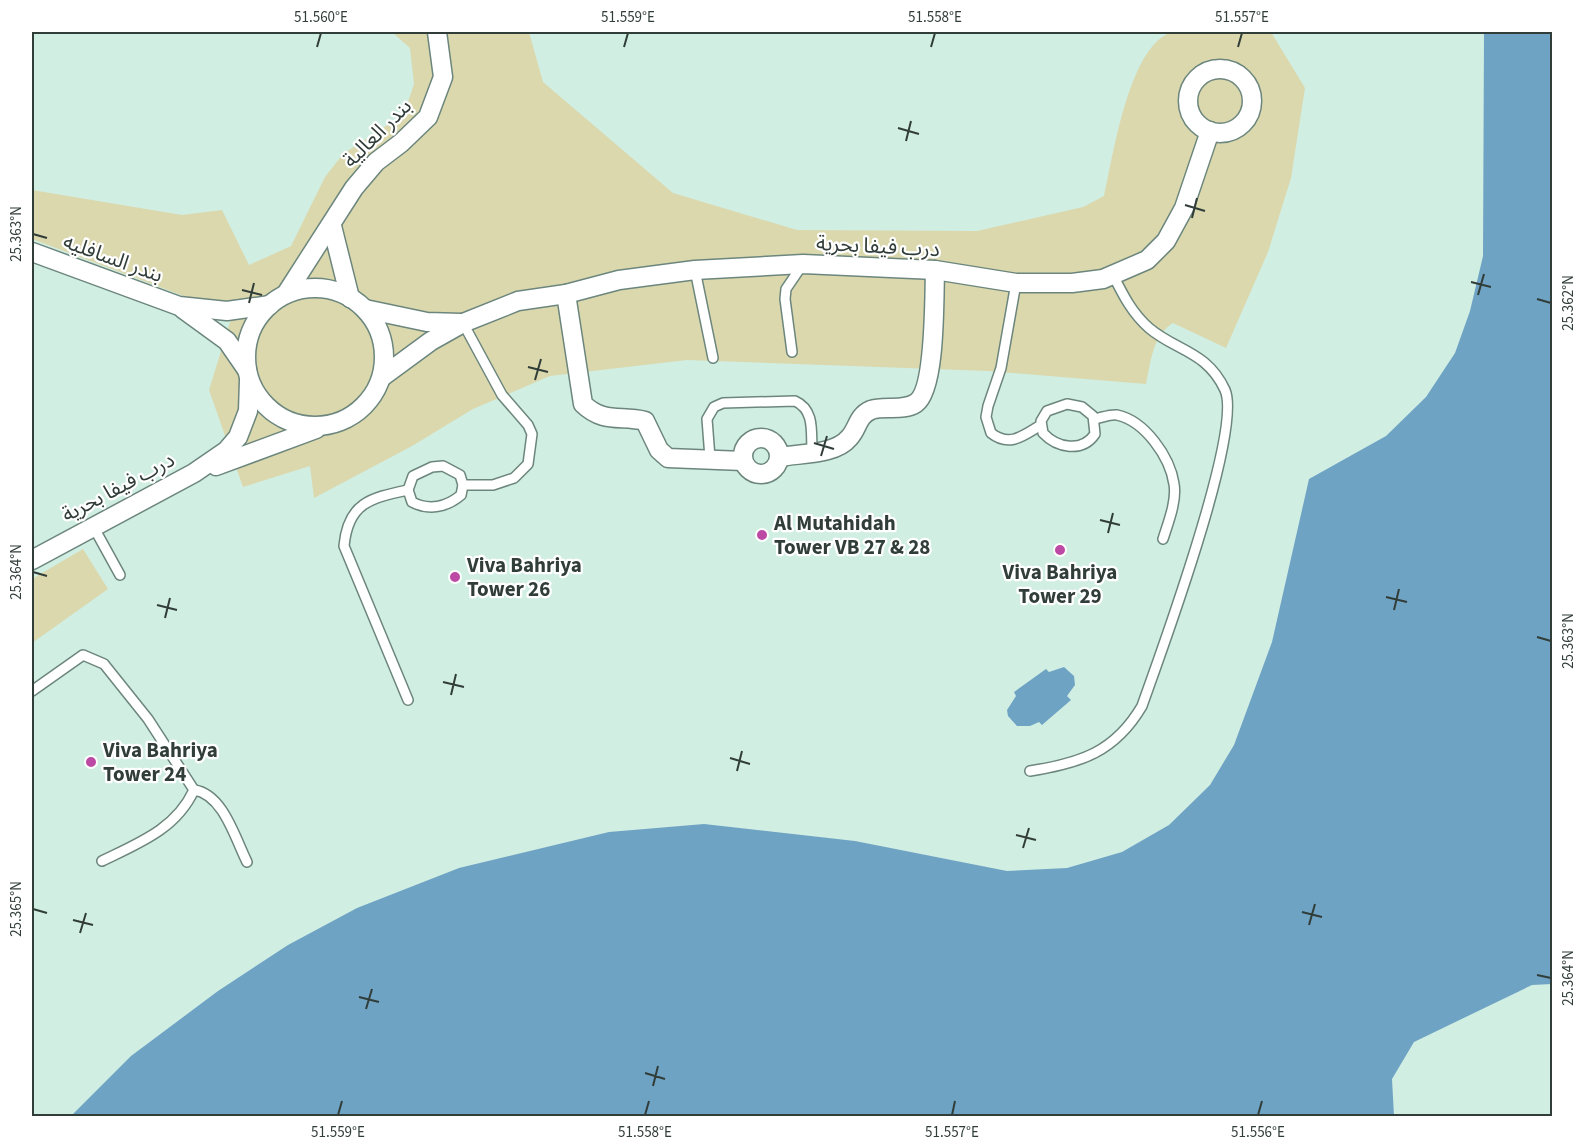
<svg xmlns="http://www.w3.org/2000/svg" width="1584" height="1148" font-family="'Source Sans 3','Noto Sans Arabic',sans-serif">
  <style>
    .green { fill: #dbd8ad }
    .water { fill: #6fa3c4 }
    .lines { fill: none; stroke-linecap: round; stroke-linejoin: round }
    .lane-casing { stroke: #6c867d; stroke-width: 12 }
    .street-casing { stroke: #6c867d; stroke-width: 21 }
    .lane { stroke: #fff; stroke-width: 9 }
    .street { stroke: #fff; stroke-width: 18 }
    .ticks { fill: none; stroke: #313d39; stroke-width: 2 }
    .poi-dot { fill: #bc4aa5; stroke: #fff; stroke-width: 2 }
    .labels { text-anchor: middle; dominant-baseline: central; stroke-width: 4.5; stroke-linejoin: round; paint-order: stroke }
    .street-label { font-size: 21px; fill: #313d39; stroke: #fff }
    .poi-label { font-size: 21px; font-weight: bold; fill: #313d39; stroke: #fff; text-anchor: start }
    .neatline { fill: none; stroke: #313d39; stroke-width: 2 }
    .ticks-label { font-size: 15px; text-anchor: middle; fill: #313d39 }
  </style>
  <rect width="100%" height="100%" fill="#d1eee3"/>
  <g class="green">
    <path d="M 392,32 L 529,32 L 543,82 L 673,193 L 797,230 L 977,231 L 1083,207 L 1104,196 C 1113,157 1129,43 1173,32 C 1187,28 1255,30 1271,32 L 1305,88 L 1291,178 L 1268,252 L 1226,348 L 1173,323 C 1152,336 1151,362 1146,384 L 988,371 L 687,360 L 550,376 L 473,409 L 412,446 L 314,498 L 310,466 L 243,487 L 209,390 L 235,306 L 197,301 L 32,239 L 32,190 L 182,215 L 222,210 L 249,265 L 291,246 L 325,177 L 343,154 L 404,114 L 414,84 L 410,48 Z"/>
    <polygon points="83,549 108,589 32,643 32,579"/>
  </g>
  <g class="water">
    <polygon points="1484,32 1552,32 1552,984 1532,985 1414,1042 1392,1079 1394,1116 71,1116 131,1056 218,991 288,945 357,908 459,868 609,832 704,824 855,841 1007,871 1067,868 1122,852 1169,825 1210,785 1234,745 1272,642 1309,479 1386,436 1426,397 1455,353 1470,311 1483,256"/>
    <polygon points="1064,667 1074,676 1075,685 1067,696 1071,700 1042,725 1039,722 1030,726 1017,726 1008,716 1007,710 1016,696 1014,692 1046,669 1049,672"/>
  </g>
  <g class="lines">
    <defs>
      <g id="lane">
        <polyline points="695,270 713,358"/>
        <path d="M 1016,283 L 1001,368 L 988,406 L 986,417 L 991,433 C 1010,448 1024,435 1041,425"/>
        <polyline points="463,323 502,395 528,425 532,434 528,464 514,478 493,485 463,485"/>
        <polyline points="792,352 785,299 786,289 803,264"/>
        <path d="M 1067,404 L 1082,407 L 1093,416 L 1095,434 C 1082,453 1057,448 1043,433 L 1041,421 L 1047,411 Z"/>
        <path d="M 1094,419 C 1101,418 1110,414 1117,415 C 1145,421 1170,457 1174,484 C 1177,501 1168,523 1163,539"/>
        <path d="M 710,458 L 707,419 L 714,407 L 723,403 L 795,401 C 815,410 811,432 812,452"/>
        <path d="M 443,466 L 460,475 L 463,485 L 461,495 C 447,507 429,511 412,502 L 408,490 L 413,476 L 432,467 Z"/>
        <polyline points="93,526 120,575"/>
        <path d="M 32,691 L 83,655 L 104,664 L 148,719 L 194,790 C 176,829 139,843 102,861"/>
        <path d="M 408,700 L 344,546 C 348,503 370,498 408,490"/>
        <path d="M 1030,771 C 1081,763 1115,752 1142,706 C 1160,655 1243,431 1225,390 C 1207,351 1176,351 1149,328 C 1132,313 1123,295 1113,275"/>
        <path d="M 194,790 C 223,794 235,838 247,862"/>
      </g>
      <g id="street">
        <circle cx="1220" cy="101" r="32"/>
        <polyline points="332,226 350,298"/>
        <polyline points="32,252 179,306 227,311 270,305"/>
        <circle cx="315" cy="357" r="69"/>
        <polyline points="286,294 354,188 376,162 401,143 428,117 443,77 437,32"/>
        <path d="M 566,294 L 583,404 C 604,424 620,415 645,421 L 659,450 L 668,458 L 743,461"/>
        <polyline points="183,309 227,341 247,370"/>
        <polyline points="365,309 427,322 461,323"/>
        <polyline points="382,377 431,341 463,323 518,301 566,294 619,280 695,270 803,264 935,270 1016,283 1072,283 1103,279 1147,260 1166,241 1184,208 1210,131"/>
        <circle cx="761" cy="456" r="18"/>
        <path d="M 780,457 C 801,453 835,455 849,438 C 858,429 857,416 871,410 C 884,405 903,412 916,403 C 936,389 934,297 935,270"/>
        <polyline points="216,466 316,429"/>
        <polyline points="32,560 194,473 226,451 238,437 248,411 249,380"/>
      </g>
    </defs>
    <use href="#lane" class="lane-casing"/>
    <use href="#street" class="street-casing"/>
    <use href="#lane" class="lane"/>
    <use href="#street" class="street"/>
  </g>
  <path class="ticks" d="M 317,47 L 321,33M 624,47 L 628,33M 931,47 L 935,33M 1238,47 L 1242,33M 898,128 L 919,134M 906,141 L 911,121M 1185,205 L 1205,211M 1192,218 L 1197,198M 33,234 L 47,238M 1471,282 L 1491,287M 242,290 L 262,295M 1478,295 L 1484,274M 1537,299 L 1551,303M 249,303 L 254,283M 528,367 L 548,372M 535,380 L 541,359M 814,443 L 834,449M 821,456 L 827,436M 1100,520 L 1120,525M 1108,533 L 1113,513M 33,572 L 47,576M 1386,597 L 1407,602M 157,605 L 177,610M 1394,610 L 1399,589M 165,618 L 170,598M 1537,637 L 1551,641M 443,682 L 464,687M 451,695 L 456,674M 730,758 L 750,764M 737,771 L 742,751M 1016,835 L 1036,840M 1023,848 L 1029,828M 33,909 L 47,913M 1302,912 L 1322,917M 73,920 L 93,925M 1309,925 L 1315,904M 80,933 L 86,913M 1537,975 L 1551,978M 359,997 L 379,1002M 366,1009 L 372,989M 645,1073 L 665,1079M 653,1086 L 658,1066M 338,1115 L 342,1101M 645,1115 L 649,1101M 952,1115 L 955,1101M 1258,1115 L 1262,1101"/>
  <g class="poi-dot">
    <circle cx="762" cy="535" r="6"/>
    <circle cx="1060" cy="550" r="6"/>
    <circle cx="455" cy="577" r="6"/>
    <circle cx="91" cy="762" r="6"/>
  </g>
  <g class="labels">
    <g class="street-label">
      <text transform="translate(377 133) rotate(-45)">بندر العالية</text>
      <text transform="translate(878 246) rotate(3)">درب فيفا بحرية</text>
      <text transform="translate(113 258) rotate(20)">بندر السافليه</text>
      <text transform="translate(118 487) rotate(-28)">درب فيفا بحرية</text>
    </g>
    <g class="poi-label">
      <text x="774" y="523">Al Mutahidah<tspan x="774" dy="24">Tower VB 27 &amp; 28</tspan></text>
      <text x="467" y="565">Viva Bahriya<tspan x="467" dy="24">Tower 26</tspan></text>
      <text x="1060" y="572" text-anchor="middle">Viva Bahriya<tspan x="1060" dy="24">Tower 29</tspan></text>
      <text x="103" y="750">Viva Bahriya<tspan x="103" dy="24">Tower 24</tspan></text>
    </g>
  </g>
  <rect width="1584" height="1148" fill="none" stroke="#ffffff" stroke-width="66"/>
  <rect x="33" y="33" width="1518" height="1082" class="neatline"/>
  <g class="ticks-label">
    <text x="321" y="22">51.560°E</text>
    <text x="628" y="22">51.559°E</text>
    <text x="935" y="22">51.558°E</text>
    <text x="1242" y="22">51.557°E</text>
    <text transform="translate(16 234) rotate(-90)" y="5">25.363°N</text>
    <text transform="translate(1568 303) rotate(-90)" y="5">25.362°N</text>
    <text transform="translate(16 572) rotate(-90)" y="5">25.364°N</text>
    <text transform="translate(1568 641) rotate(-90)" y="5">25.363°N</text>
    <text transform="translate(16 909) rotate(-90)" y="5">25.365°N</text>
    <text transform="translate(1568 978) rotate(-90)" y="5">25.364°N</text>
    <text x="338" y="1137">51.559°E</text>
    <text x="645" y="1137">51.558°E</text>
    <text x="952" y="1137">51.557°E</text>
    <text x="1258" y="1137">51.556°E</text>
  </g>
</svg>
